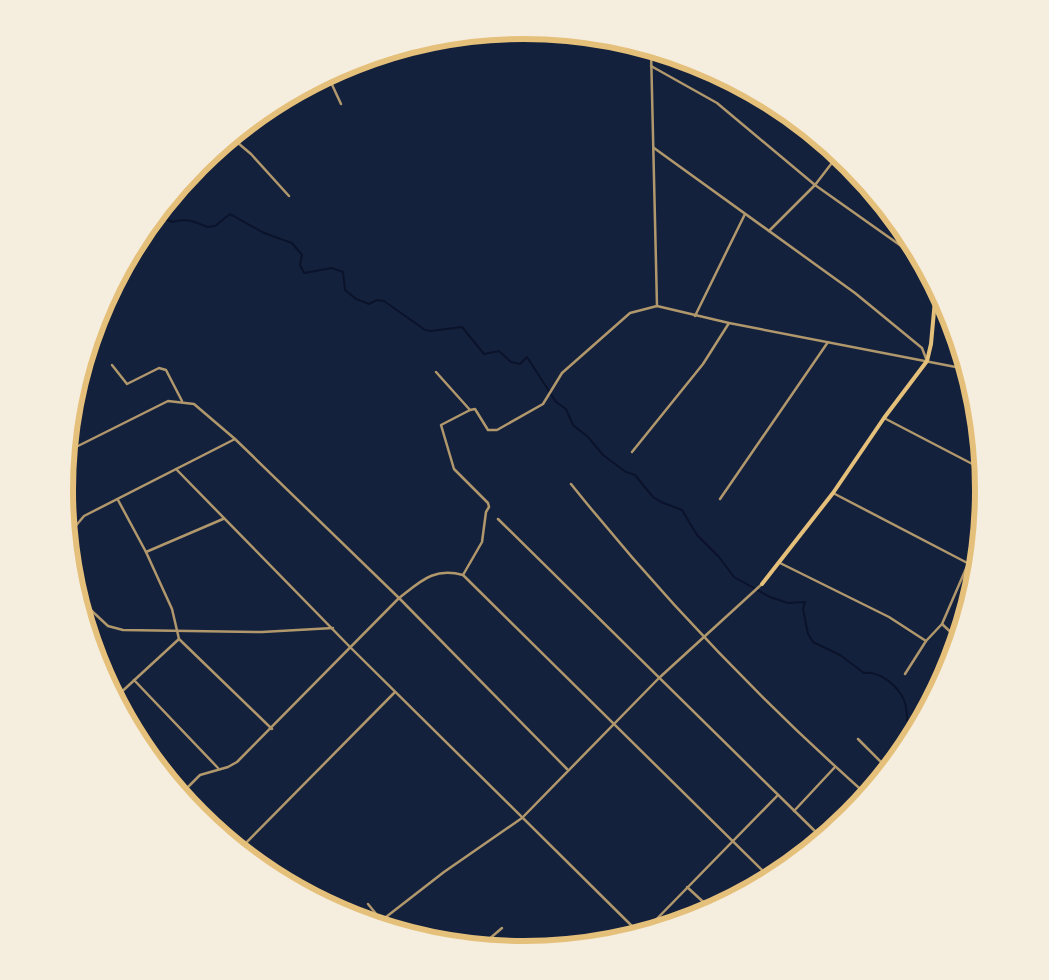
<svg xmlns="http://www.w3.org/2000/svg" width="1049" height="980" font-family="'Nunito Sans',sans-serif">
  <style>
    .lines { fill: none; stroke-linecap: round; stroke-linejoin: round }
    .stream { stroke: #0b132b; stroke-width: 2 }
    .minor { stroke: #b1986c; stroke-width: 2.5 }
    .secondary { stroke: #e5c07b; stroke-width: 4 }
    .rim { fill: none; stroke: #e5c07b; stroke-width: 6 }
  </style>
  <rect width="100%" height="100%" fill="#14213d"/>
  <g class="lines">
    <path class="stream" d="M 158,215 L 172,222 C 186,218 194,221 207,227 L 215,226 L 230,214 L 264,233 L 292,243 L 302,255 L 300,265 L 304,273 L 332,268 L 343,272 L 345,290 L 356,299 L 369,304 L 377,300 L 384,301 L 425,330 L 431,331 L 462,327 L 484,354 L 499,351 L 511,362 L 520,364 L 527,357 L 556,402 L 566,409 L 573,425 L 588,437 L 603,455 L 626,472 L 635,475 L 653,497 L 661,502 L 682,510 L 697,535 L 719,557 L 734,577 L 770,597 L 788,603 L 805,602 L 803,609 L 808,634 L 813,642 L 840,655 L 864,673 C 880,671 897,685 904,700 C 910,713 902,718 914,733"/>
    <g class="minor">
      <polyline points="584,36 630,44"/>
      <polyline points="651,50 657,306"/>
      <polyline points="651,66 717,103 815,185 921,260"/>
      <polyline points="328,76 341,104"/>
      <polyline points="232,138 251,154 289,196"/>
      <polyline points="654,148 855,293 922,348 927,361"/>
      <polyline points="769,231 815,185 838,155"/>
      <polyline points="695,316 745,214"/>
      <polyline points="112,365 127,384 159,368 166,370 182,401"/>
      <polyline points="436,372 470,410 475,409 488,430 497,430 543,404 562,373 630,313 657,306 729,323 966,369"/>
      <polyline points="884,418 982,469"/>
      <polyline points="68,451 168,401 194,404 235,439 399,598 567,769"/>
      <polyline points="632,452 703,364 729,323"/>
      <polyline points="176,469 351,648 639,933"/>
      <path d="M 571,484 C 660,595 760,700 867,795"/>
      <polyline points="833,493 977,568"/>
      <polyline points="720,499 828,342"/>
      <polyline points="118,500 146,552 172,609 179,639 272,729"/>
      <polyline points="498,519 822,838"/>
      <polyline points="69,534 84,516 235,439"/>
      <polyline points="146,552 223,519"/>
      <polyline points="780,563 889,617 926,641"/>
      <polyline points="463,575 482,542 486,512 489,507 488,503 454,469 441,425 470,410"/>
      <polyline points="79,599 108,626 123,630 262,632 333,628"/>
      <polyline points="942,624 958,639"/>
      <polyline points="905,674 926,641 942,624 968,564"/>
      <polyline points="134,680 218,768"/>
      <polyline points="116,697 179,639"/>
      <polyline points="858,739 888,769"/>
      <path d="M 181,794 L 200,775 L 228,767 L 237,762 L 399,598 C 421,581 434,567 463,575 L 770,878"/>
      <polyline points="195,810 211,825"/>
      <polyline points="794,811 835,767"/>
      <polyline points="240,849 395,692"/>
      <polyline points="687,887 711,909"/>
      <polyline points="368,904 381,920"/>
      <polyline points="377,924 444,872 522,818 659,678 762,584"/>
      <polyline points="644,932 778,795"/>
      <polyline points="481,946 502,928"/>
    </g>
    <polyline class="secondary" points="762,584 833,493 884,418 927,361 931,344 936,289"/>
  </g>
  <path d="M0 0H1049V980H0ZM73 490a451 451 0 1 1 902 0a451 451 0 1 1-902 0Z" fill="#f5edde" fill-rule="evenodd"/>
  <path class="rim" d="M73 490a451 451 0 1 1 902 0a451 451 0 1 1-902 0Z"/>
</svg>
